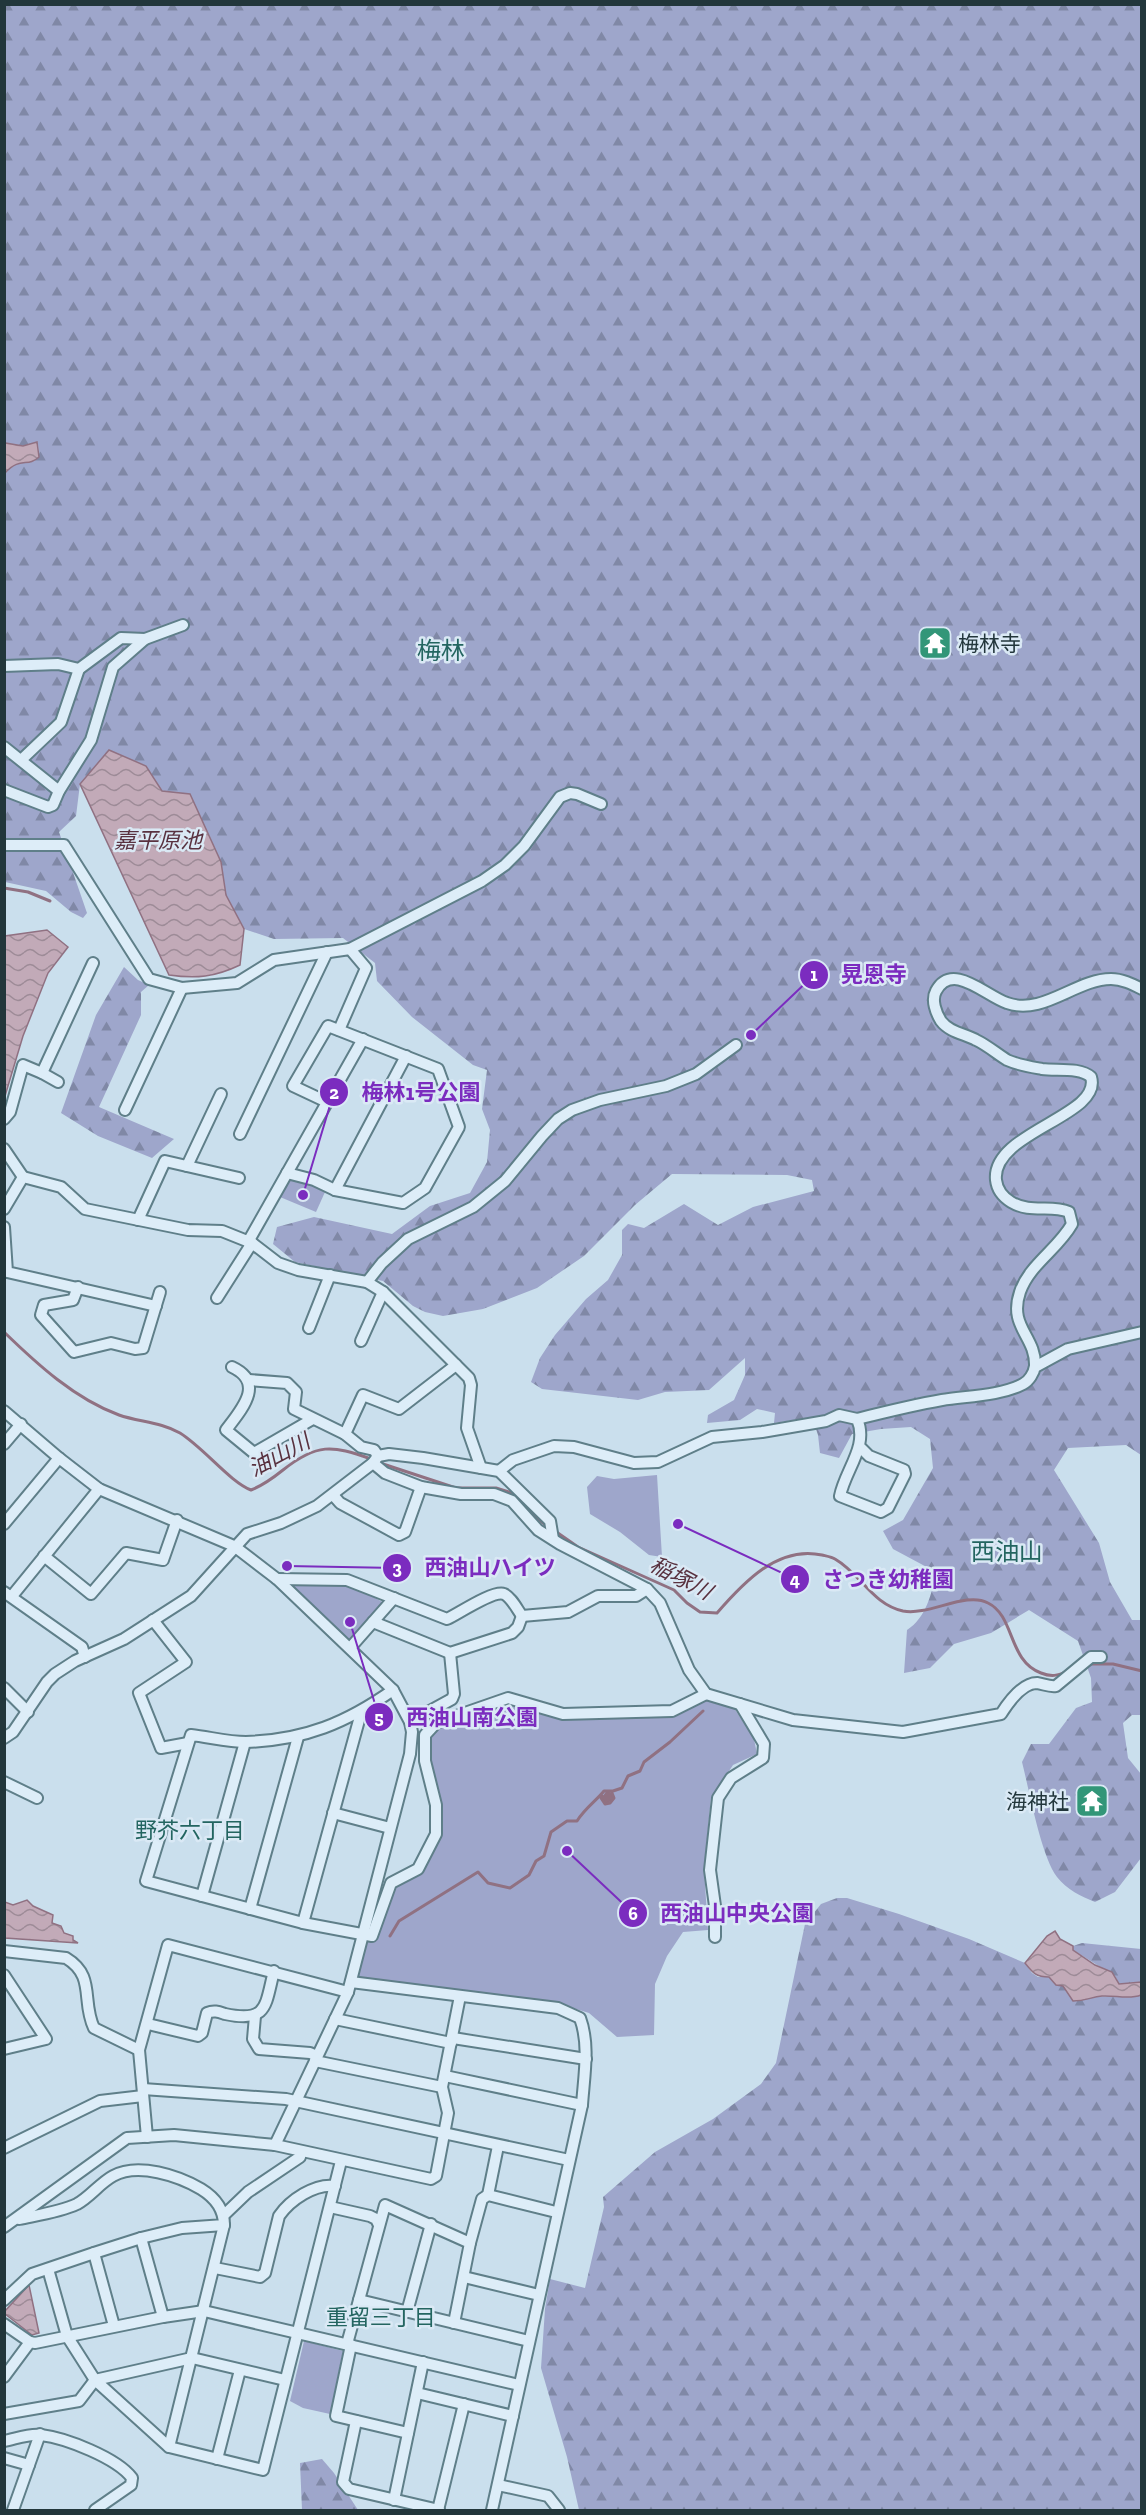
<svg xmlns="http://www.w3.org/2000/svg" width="1146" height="2515" font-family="'Zilla Slab','Noto Sans JP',serif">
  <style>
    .forest { fill: url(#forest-firs) }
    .park { fill: #9ea6cb }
    .water { fill: url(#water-waves); stroke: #907182; stroke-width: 1.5 }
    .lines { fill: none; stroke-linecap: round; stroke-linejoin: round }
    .stream { stroke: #907182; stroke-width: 3 }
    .minor-casing { stroke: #5f7f89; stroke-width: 14 }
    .minor { stroke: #ddedf8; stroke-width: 10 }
    .labels { text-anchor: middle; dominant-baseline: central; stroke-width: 5; stroke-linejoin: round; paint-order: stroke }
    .poi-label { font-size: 21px; fill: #22363b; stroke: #dae9f5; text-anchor: start }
    .water-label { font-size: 22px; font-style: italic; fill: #593240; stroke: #dae9f5 }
    .neighbourhood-label { font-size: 22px; fill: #236560; stroke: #dae9f5 }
    .quarter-label { font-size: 24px; fill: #236560; stroke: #dae9f5 }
    .leader { fill: none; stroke: #7b2cbf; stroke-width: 2 }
    .callout-dot { fill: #7b2cbf; stroke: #dae9f5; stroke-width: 2 }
    .mark-label { font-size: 18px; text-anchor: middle; font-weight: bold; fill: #fff }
    .callout-label { font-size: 22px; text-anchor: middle; font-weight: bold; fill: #7b2cbf; stroke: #dae9f5; stroke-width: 5; stroke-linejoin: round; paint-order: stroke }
  </style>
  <defs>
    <pattern id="forest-firs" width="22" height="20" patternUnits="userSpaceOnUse" patternTransform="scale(1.5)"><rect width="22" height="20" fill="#9ea6cb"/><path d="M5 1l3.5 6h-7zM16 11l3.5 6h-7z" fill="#8088a6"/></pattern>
    <pattern id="water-waves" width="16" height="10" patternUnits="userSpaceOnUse" patternTransform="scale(1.5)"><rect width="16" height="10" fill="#c2aab8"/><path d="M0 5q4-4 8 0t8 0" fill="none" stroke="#9d8b97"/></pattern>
  </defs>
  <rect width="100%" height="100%" fill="#cadfed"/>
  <g class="forest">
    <path d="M 5,5 L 1141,5 L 1141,1455 L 1126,1445 L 1068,1448 L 1054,1470 L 1099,1543 L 1110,1582 L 1132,1620 L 1141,1620 L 1141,1715 L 1132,1715 L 1123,1723 L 1128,1758 L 1141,1774 L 1141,1858 L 1115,1892 L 1095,1902 C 1081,1896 1067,1890 1057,1877 C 1041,1856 1029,1789 1022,1762 L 1031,1744 L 1049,1744 L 1076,1708 L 1092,1702 L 1091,1678 L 1078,1641 L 1029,1610 L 991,1633 L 954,1644 L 930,1668 L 904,1673 L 907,1630 C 926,1618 932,1593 936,1572 L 893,1549 L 883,1531 L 903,1520 L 933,1468 L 930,1439 L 911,1427 L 881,1429 L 852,1434 L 839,1458 L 820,1453 L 818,1435 L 812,1417 L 774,1423 L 775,1413 L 757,1409 L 740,1420 L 707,1423 L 708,1415 L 734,1400 L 745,1375 L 745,1358 L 709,1390 L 665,1392 L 638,1400 L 542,1389 L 531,1382 L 540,1358 L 555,1335 L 586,1299 L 608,1280 L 622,1255 L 622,1230 L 628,1224 L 644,1228 L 684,1204 L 718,1225 L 753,1207 L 814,1191 L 812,1180 L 787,1175 L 672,1174 L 635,1205 L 584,1256 L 537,1288 L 483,1309 L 443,1316 L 425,1312 L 413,1306 L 383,1281 L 295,1262 L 273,1244 L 277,1227 L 314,1217 L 392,1234 L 430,1206 L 470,1193 L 487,1162 L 490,1130 L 482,1109 L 487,1070 L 473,1065 L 412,1017 L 377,981 L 375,963 L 343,938 L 274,939 L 244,929 L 226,895 L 221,862 L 162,791 L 146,766 L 109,751 L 80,784 L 76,816 L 59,832 L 87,913 L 83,918 L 71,912 L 46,891 L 5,882 L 4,473 L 18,462 L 28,462 L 39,457 L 38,444 L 23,446 L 5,443 Z"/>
    <polygon points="124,967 138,980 149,985 141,992 141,1015 99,1107 174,1139 152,1158 98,1136 61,1113 96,1015"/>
    <path d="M 837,1898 L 847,1898 L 899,1914 L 969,1939 L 1025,1963 L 1032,1973 L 1038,1977 L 1049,1977 L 1064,1986 L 1071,1995 C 1088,1997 1103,1996 1118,1996 C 1127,1995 1132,1998 1141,1995 L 1141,2510 L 579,2510 L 567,2457 L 541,2368 L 545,2309 L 550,2279 L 585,2288 L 604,2207 L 603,2197 L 655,2152 L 713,2119 L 761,2084 L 776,2063 L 805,1924 L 821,1904 Z"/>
    <polygon points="1082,1943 1141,1949 1141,1982 1119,1984 1115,1976 1073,1950 1073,1946"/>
    <polygon points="322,2459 334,2473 358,2510 302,2510 300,2463"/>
  </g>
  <g class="park">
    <polygon points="294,1175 325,1192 316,1212 280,1197"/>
    <polygon points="657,1475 662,1557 649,1555 620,1532 590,1514 587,1487 597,1476 614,1479"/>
    <polygon points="348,1583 386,1604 351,1641 293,1588 294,1585"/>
    <polygon points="706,1694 729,1700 754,1739 757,1754 733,1765 711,1798 704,1869 708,1930 683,1932 667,1956 655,1984 654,2035 617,2037 589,2013 560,2004 353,1976 363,1936 372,1936 391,1883 418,1869 436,1834 425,1735 436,1723 508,1698 563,1714 672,1711"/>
    <polygon points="304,2341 343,2351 330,2414 303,2408 290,2401"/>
  </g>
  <g class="water">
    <path d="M 37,442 L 39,457 C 27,468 21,456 5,473 L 5,443 L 23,446 Z"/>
    <path d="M 109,750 L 146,766 L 162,791 L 190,794 L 221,862 L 226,895 L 244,929 L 240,965 C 215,977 196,979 169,975 L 80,784 Z"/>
    <polygon points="47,930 68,947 48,973 23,1036 5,1096 5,936"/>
    <polygon points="27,1900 33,1906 53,1915 52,1923 61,1926 64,1933 73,1936 73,1940 78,1943 5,1938 5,1902 13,1905"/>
    <path d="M 1055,1931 L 1060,1939 L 1073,1946 L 1073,1950 L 1095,1965 L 1112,1972 L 1119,1984 L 1141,1982 L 1141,1995 C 1129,2000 1115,1995 1102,1996 C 1091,1997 1086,2001 1073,2001 L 1063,1986 L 1056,1985 L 1049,1977 C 1036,1977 1033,1973 1025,1963 L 1047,1936 Z"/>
    <polygon points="29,2285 39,2333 32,2335 5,2314 5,2311"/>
  </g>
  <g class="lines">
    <g class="stream">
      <polyline points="4,888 28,892 50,901"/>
      <path d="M 4,1332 C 37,1364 75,1399 119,1415 C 139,1422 161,1422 180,1433 C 204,1448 230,1482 251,1490 C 264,1485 273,1478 283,1470 C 317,1443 332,1445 371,1459"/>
      <polyline points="380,1463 456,1488 496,1488 515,1494 532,1514 547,1526"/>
      <path d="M 555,1531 L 578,1547 L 674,1590 L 687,1603 L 700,1612 L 717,1613 C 743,1583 778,1545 822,1555 C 826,1556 832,1557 835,1559 C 861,1574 872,1604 903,1611 C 929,1616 966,1591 988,1603 C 1015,1616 1008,1661 1041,1673 C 1051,1677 1058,1676 1067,1671"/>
      <polyline points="1089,1664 1113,1664 1142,1671"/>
      <polyline points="602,1796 606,1802 612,1799 611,1794 607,1793 604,1797 606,1801 611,1798 609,1795 605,1796 608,1799 608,1797"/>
      <polyline points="601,1798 605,1804 610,1803 614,1798 612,1793"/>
      <path d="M 390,1936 L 399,1921 L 478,1872 L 488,1883 L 510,1888 L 529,1875 L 536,1861 L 544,1856 L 551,1832 L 567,1821 L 577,1821 C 585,1808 596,1801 604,1791 L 613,1791 L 622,1788 L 628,1776 L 640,1771 L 644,1762 L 670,1742 L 703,1711"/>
    </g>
    <defs>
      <g id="minor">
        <polyline points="4,666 58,664 79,669 121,638 145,639"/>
        <polyline points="4,747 59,791"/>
        <polyline points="21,760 61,722 79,669"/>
        <polyline points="4,790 48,807 53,805 59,791 91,740 113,667 145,639 183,625"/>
        <polyline points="4,845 64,845 149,979 182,988 237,983 274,960 350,949 366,968 339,1030"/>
        <polyline points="350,949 482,881 505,865 524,846 560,797 570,793 577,794 601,804"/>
        <polyline points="42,1073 58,1082"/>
        <polyline points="125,1110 182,988"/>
        <polyline points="4,1119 10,1112 23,1065 42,1073 93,963"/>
        <polyline points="240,1134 327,952"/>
        <polyline points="4,1149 23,1177"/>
        <polyline points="187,1166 221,1094"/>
        <polyline points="287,1173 314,1180 335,1190 403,1203 425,1188 459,1127 438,1069 328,1026 293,1086 327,1102"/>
        <polyline points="335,1190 406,1056"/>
        <polyline points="4,1209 23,1177 61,1187 85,1209 188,1230 222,1231 252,1243 278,1263 298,1270 367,1282 383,1292 469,1378 471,1385 467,1428 481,1468"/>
        <polyline points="138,1220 165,1161 239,1178"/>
        <polyline points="4,1227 7,1272 156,1306"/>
        <polyline points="248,1242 363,1039"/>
        <polyline points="367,1282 382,1263 408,1239 473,1207 505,1181 542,1136 558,1119 572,1110 600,1100 666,1086 696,1074 736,1045"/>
        <polyline points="78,1287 73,1300 44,1305 41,1315 74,1352 111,1343 135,1349 143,1348 160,1292"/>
        <polyline points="217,1298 252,1243"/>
        <polyline points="309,1328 330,1275"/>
        <polyline points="361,1341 383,1292"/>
        <path d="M 232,1367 C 266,1383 241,1410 226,1430 L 254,1453 L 311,1420"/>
        <polyline points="1035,1367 1068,1349 1142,1332"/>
        <polyline points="249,1380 287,1383 296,1392 294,1409 345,1434 361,1447 374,1450 378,1456"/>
        <polyline points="4,1411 59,1458 99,1489 234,1546 277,1579 393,1690 410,1722 412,1732 410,1754 348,1992 275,2145"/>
        <path d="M 857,1419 C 885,1412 913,1405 942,1400 C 967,1396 1000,1396 1023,1384 C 1029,1381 1034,1373 1035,1366 C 1036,1336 1008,1327 1020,1292 C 1029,1265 1058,1249 1072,1224 L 1069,1212 C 1051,1204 1031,1214 1011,1202 C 1003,1197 997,1189 996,1180 C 991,1132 1103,1116 1091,1077 C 1080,1067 1057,1071 1042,1069 C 1031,1067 1018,1065 1007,1060 C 997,1054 987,1045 976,1040 C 965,1034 949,1032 941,1021 C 936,1013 931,1000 936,991 C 952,961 986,996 1007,1003 C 1043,1016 1076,979 1111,979 C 1122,979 1132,984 1142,989"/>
        <polyline points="345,1434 363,1395 399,1409 456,1365"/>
        <polyline points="4,1444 21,1424"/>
        <polyline points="378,1456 389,1454 423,1458 499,1471 550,1521 553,1539"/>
        <path d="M 373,1463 L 385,1473 L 421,1487 L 461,1494 L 494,1494 L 512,1501 L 538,1530 L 560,1544 L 647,1589 L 660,1603 L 689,1670 L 706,1694 L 793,1720 L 903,1732 L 1001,1714 C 1008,1703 1022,1683 1037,1683 C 1044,1684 1049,1687 1056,1686 L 1091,1657 L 1101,1657"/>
        <path d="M 499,1471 L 513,1460 L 554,1446 L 574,1447 L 634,1463 L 658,1462 L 712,1437 L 762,1432 L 826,1421 L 839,1415 L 857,1419 C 869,1446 845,1470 840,1496 L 881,1512 L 888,1508 L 905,1474 L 904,1470 L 869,1456 L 860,1447"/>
        <polyline points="333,1495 340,1503 399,1535 405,1532 421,1487"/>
        <polyline points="4,1524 59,1458"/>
        <polyline points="44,1556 91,1594 126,1553 163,1560 177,1520"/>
        <path d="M 277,1579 L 347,1580 L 447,1619 C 458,1614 493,1590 504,1594 C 511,1597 517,1609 522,1616 L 568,1612 L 598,1596 L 636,1596 L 647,1589"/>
        <polyline points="4,1592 82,1647 85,1657"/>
        <polyline points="12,1596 99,1489"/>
        <polyline points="153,1620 186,1662 139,1693 161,1748 188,1743"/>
        <polyline points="373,1622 450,1653 512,1633 518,1627 522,1616"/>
        <polyline points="350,1648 394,1598"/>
        <polyline points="4,1688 28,1712"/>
        <path d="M 393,1690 C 346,1723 305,1740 246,1742 C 228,1742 209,1737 191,1735 L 146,1881 L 303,1923 L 372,1936 L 391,1883 L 418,1869 L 436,1834 L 436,1805 L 425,1761 L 425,1735 L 436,1723 L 508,1698 L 563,1714 L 672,1711 L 706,1694"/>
        <polyline points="410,1722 452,1699 454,1694 450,1653"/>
        <polyline points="4,1738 13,1732 47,1682 55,1674 75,1661 124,1639 191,1596 247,1534 281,1523 317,1506 373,1463 378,1456"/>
        <polyline points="4,1782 37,1798"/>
        <polyline points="333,1813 390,1828"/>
        <polyline points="202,1896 245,1742"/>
        <polyline points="250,1909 298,1737"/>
        <polyline points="303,1923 361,1713"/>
        <polyline points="715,1937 715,1906 710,1870 718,1798 731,1778 763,1758 764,1744 740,1704"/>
        <path d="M 4,1951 L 66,1958 C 96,1976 81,2001 94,2028 L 139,2050"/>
        <polyline points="4,1975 46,2039 4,2049"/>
        <path d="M 351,1982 L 558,2008 L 580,2018 C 590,2045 584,2076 582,2105 L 492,2510"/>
        <polyline points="255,2016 253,2039 259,2049 310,2053 317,2056"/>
        <polyline points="335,2019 451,2043"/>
        <path d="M 148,2024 L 198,2036 L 202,2033 L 207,2013 C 214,2010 219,2012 225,2014 C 268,2023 265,2006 274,1971"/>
        <polyline points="453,2038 586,2059"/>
        <polyline points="315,2061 442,2087"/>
        <polyline points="445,2076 582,2105"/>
        <polyline points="143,2089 286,2099 569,2160"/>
        <polyline points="147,2137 139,2050 168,1945 348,1992"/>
        <polyline points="4,2148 100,2101 143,2096"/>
        <polyline points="488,2195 498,2146"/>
        <polyline points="330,2207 370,2216 376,2219 379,2225"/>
        <polyline points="224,2215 248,2192 300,2157 301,2152"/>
        <polyline points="4,2227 127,2138 174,2135 275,2145 431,2179 436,2176 448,2113 442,2087 460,1996"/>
        <polyline points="141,2238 163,2317"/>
        <polyline points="470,2243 482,2199 488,2195 556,2212"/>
        <polyline points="94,2253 114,2326"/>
        <path d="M 215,2268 L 260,2277 L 265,2273 L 279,2216 C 290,2200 315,2183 335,2186"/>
        <polyline points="48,2269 67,2336 95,2380 169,2447 263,2470 341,2161"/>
        <polyline points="464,2277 539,2295"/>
        <path d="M 4,2300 L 32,2274 L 94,2253 L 141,2238 L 182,2228 L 224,2225 C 224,2209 214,2197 201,2189 C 179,2176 138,2162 113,2176 C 100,2183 90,2197 77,2204 C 60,2212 38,2215 19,2219"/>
        <polyline points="359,2300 529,2341"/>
        <polyline points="407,2312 431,2224"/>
        <polyline points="4,2324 30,2342 35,2343 163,2317 204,2311 519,2385"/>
        <polyline points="347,2344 385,2205 470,2243 454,2323"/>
        <polyline points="351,2345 336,2416 408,2433"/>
        <polyline points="4,2377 30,2342"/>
        <polyline points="417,2393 513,2416"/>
        <polyline points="4,2414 79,2401 95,2380 192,2358 285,2380"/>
        <polyline points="356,2421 343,2482 349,2489 439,2510"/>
        <path d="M 4,2441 C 15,2439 30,2433 41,2435 C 66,2438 117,2458 132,2478 L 131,2485 L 95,2510"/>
        <polyline points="169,2447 224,2225"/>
        <polyline points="4,2458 29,2465"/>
        <polyline points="217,2459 240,2370"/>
        <polyline points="498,2485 548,2496 559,2510"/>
        <polyline points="394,2500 423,2362"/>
        <polyline points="13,2510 40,2434"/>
        <polyline points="438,2510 464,2404"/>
      </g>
    </defs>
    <use href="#minor" class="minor-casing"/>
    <use href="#minor" class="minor"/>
  </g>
  <defs>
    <symbol id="temple-square" viewBox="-11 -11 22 22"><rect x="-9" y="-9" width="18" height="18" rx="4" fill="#329678" stroke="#dae9f5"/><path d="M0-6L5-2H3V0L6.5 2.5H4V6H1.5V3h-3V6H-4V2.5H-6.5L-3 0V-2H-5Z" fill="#fff"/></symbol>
  </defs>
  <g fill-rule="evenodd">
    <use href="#temple-square" x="916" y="624" width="38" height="38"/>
    <use href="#temple-square" x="1073" y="1782" width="38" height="38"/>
  </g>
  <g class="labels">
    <g class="poi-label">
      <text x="958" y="643">梅林寺</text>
      <text x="1069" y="1801" text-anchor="end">海神社</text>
    </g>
    <g class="water-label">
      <text x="158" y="840">嘉平原池</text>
      <text transform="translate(279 1455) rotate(-28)">油山川</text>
      <text transform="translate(681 1578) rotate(28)">稲塚川</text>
    </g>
    <g class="neighbourhood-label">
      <text x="190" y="1830">野芥六丁目</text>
      <text x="381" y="2317">重留三丁目</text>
    </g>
    <g class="quarter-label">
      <text x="441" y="650">梅林</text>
      <text x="1007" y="1551">西油山</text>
    </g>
  </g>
  <path class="leader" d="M751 1035L814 975M303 1195L334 1092M287 1566L397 1568M678 1524L795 1579M350 1622L379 1717M567 1851L633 1913"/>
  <g class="callout-dot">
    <circle cx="751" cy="1035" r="6"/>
    <circle cx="303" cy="1195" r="6"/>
    <circle cx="287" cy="1566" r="6"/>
    <circle cx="678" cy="1524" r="6"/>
    <circle cx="350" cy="1622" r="6"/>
    <circle cx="567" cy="1851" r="6"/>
    <circle cx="814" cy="975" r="15"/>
    <circle cx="334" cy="1092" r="15"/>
    <circle cx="397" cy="1568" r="15"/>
    <circle cx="795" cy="1579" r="15"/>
    <circle cx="379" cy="1717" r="15"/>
    <circle cx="633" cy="1913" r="15"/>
  </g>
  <g class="mark-label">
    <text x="814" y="981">1</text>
    <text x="334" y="1099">2</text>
    <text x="397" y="1574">3</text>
    <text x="795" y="1586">4</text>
    <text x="379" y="1724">5</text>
    <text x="633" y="1920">6</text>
  </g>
  <g class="callout-label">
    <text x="874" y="982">晃恩寺</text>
    <text x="421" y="1100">梅林1号公園</text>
    <text x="490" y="1575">西油山ハイツ</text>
    <text x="888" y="1587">さつき幼稚園</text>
    <text x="472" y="1725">西油山南公園</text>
    <text x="737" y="1921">西油山中央公園</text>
  </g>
  <rect width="1146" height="2515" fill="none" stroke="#22363b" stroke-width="12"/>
</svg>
